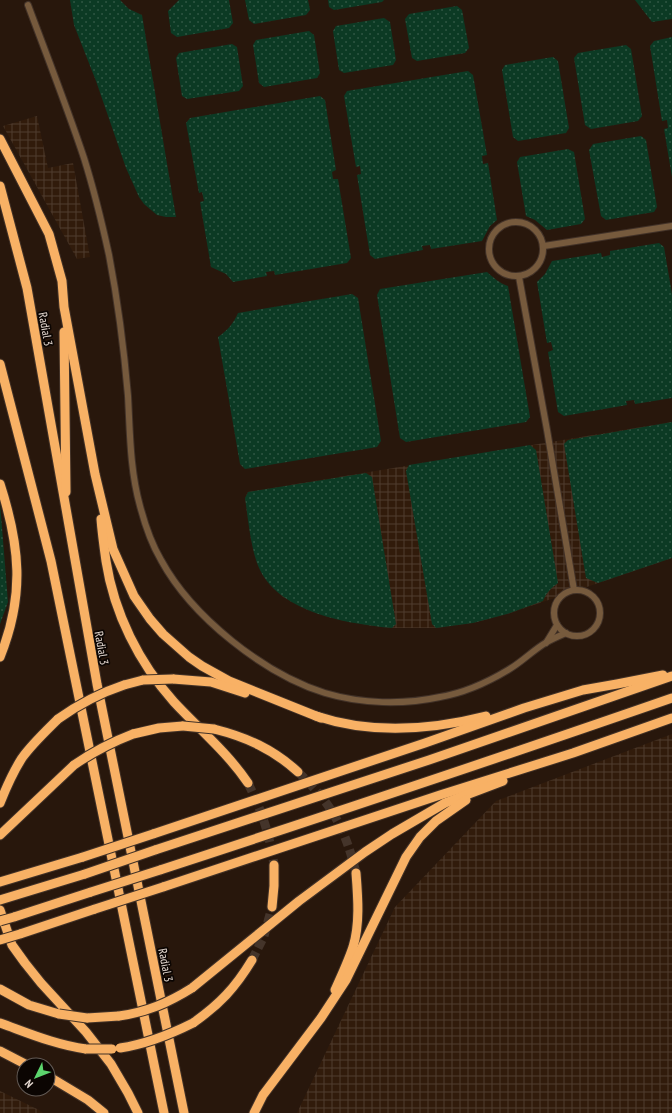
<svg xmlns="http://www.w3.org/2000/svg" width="672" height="1113" font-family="'PT Sans Narrow',sans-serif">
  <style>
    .industrial { fill: url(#industrial-grid) }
    .grass { fill: url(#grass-dots) }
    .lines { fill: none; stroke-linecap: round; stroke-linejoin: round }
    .highway-tunnel { stroke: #44342a; stroke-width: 9; stroke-dasharray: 9 4.5; stroke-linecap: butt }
    .minor-casing { stroke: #423228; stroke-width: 8 }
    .highway-casing { stroke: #423228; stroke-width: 11 }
    .minor { stroke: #765a3d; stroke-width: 6 }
    .highway { stroke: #f8b165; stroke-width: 9 }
    .highway-bridge-casing { stroke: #423228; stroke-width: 11; stroke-linecap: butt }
    .highway-bridge { stroke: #f8b165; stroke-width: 9 }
    .labels { text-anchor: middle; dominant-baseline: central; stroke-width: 3.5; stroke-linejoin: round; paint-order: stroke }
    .street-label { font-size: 12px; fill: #e5d9d1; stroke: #0b0502 }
  </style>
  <defs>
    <pattern id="industrial-grid" width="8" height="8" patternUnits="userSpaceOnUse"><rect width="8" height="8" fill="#311b0b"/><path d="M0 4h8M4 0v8" fill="none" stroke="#4f3c2e"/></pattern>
    <pattern id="grass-dots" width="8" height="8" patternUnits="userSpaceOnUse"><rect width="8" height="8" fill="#0c3a24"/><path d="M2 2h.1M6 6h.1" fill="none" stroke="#2f5643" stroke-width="1.8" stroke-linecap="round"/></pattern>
  </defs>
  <rect width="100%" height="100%" fill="#28170c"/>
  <g class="industrial">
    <polygon points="37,116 48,168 73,163 90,257 77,259 3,126"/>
    <polygon points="672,422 672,558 507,614 473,623 436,628 392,628 374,626 341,620 311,611 283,597 266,579 257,562 245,498 248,492"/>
    <polygon points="672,734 672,1113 297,1113 395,907 496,801"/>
    <polygon points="0,1091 39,1110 43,1113 0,1113"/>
  </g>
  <g class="grass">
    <polygon points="70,0 120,0 129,9 142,15 176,217 166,217 157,215 144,204 139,197 126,168 96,81 74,25"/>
    <polygon points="179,0 229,0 233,23 229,28 177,37 171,33 168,11"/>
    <polygon points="245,0 308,0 310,10 306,15 254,24 249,20"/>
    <polygon points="328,0 384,0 382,2 334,10 329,7"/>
    <polygon points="635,0 672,0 672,19 652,22"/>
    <polygon points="457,6 462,10 469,48 465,53 417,61 412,58 405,19 409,14"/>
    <polygon points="384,18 390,22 396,60 393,65 344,73 339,70 333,31 336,26"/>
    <polygon points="309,31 314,35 320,73 317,78 264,87 259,83 253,45 256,40"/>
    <polygon points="672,37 672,177 664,129 668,128 667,120 662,121 650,46 654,41"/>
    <polygon points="232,44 237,47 243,86 239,91 187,99 182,96 176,58 179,53"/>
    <polygon points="626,45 631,49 642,116 638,121 591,129 585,125 574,58 578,53"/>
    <polygon points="553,57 558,61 569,128 566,133 518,141 513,137 502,70 505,65"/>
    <polygon points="468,71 473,75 487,155 482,156 483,164 488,163 497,220 490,226 482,241 431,249 430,245 422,246 423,250 375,259 370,255 357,175 361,174 360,166 356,167 344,96 347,91"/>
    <polygon points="320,96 325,100 336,170 332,172 333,179 338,179 351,258 347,263 275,275 274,271 266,272 267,276 233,282 226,274 211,267 200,202 204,201 202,192 199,193 186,123 190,118"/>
    <polygon points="641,136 646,140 657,207 654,212 606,220 601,216 589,150 593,144"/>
    <polygon points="568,149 574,152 585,219 581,224 547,230 535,220 526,216 517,162 520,157"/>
    <polygon points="659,243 664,247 672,294 672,398 635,404 634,400 626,401 627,405 564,416 558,412 548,352 553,350 551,342 547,343 537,282 545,274 552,261 601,253 602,257 610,255 610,251"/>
    <path d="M 487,272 C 494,278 499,283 508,286 L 530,417 L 526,422 L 406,442 L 400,438 L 377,295 L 380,289 Z"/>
    <path d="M 352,294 L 358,298 L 381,441 L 377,447 L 245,469 L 240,464 L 218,337 C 228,330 233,324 238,313 Z"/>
    <polygon points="672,422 672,558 598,583 586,578 564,444 568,440"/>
    <path d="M 530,445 L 536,450 L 558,583 C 551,588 546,593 543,601 L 507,614 L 473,623 L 436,628 L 432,624 L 406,471 L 409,465 Z"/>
    <path d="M 366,473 L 372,477 L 396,624 L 392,628 C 349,624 281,613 260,570 C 251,552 248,518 245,498 L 248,492 Z"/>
    <polygon points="0,503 8,602 0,624"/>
  </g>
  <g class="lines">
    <g class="highway-tunnel">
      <path d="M 298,772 C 332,804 345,828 356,873"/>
      <path d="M 248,783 C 262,812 269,832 274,865"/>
      <polyline points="252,960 264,936 272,907"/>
    </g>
    <defs>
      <g id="minor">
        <path d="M 28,5 C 47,56 67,107 84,158 C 94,190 102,223 109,255 C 118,302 124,349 128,396 C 130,433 130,470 140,506 C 145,525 151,543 161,560 C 192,617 264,674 325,693 C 362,704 403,705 440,697 C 464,693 488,682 508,670 C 522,662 533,650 547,642 C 552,639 559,636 566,633"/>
        <circle cx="516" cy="249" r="27"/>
        <polyline points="544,246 672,226"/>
        <polyline points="519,277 547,430 574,590"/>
        <circle cx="577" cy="613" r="23"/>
        <polyline points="546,643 557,625"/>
      </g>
      <g id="highway">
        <polyline points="0,139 49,234 62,281 64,307 95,474 113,549 134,596 150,619 163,634 189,657 202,666 229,681 321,718"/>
        <polyline points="0,186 27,288 97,684 184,1113"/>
        <polyline points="64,332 66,492"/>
        <polyline points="0,364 51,561 164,1113"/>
        <path d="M 0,484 C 20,546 25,595 0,657"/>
        <path d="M 101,519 C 102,533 104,547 106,561 C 114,613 139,663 174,702 C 199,729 227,752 248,783"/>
        <polyline points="173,679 211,682 245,693"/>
        <polyline points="124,685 143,680"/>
        <path d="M 316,716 C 370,734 431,730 486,716"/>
        <path d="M 214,729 C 246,737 273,749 298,772"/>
        <polyline points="133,734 159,728 183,726"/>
        <path d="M 0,803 C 6,788 13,772 22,758 C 32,744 46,731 58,719"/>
        <polyline points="153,834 425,743 524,708 583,690 617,684 663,675"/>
        <polyline points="0,835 74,765"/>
        <polyline points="155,850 429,760 672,676"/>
        <path d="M 160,870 C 331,814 502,757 672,698"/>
        <polyline points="0,882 83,857"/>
        <polyline points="163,887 440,795 573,753 672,718"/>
        <polyline points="0,900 85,874"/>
        <polyline points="272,907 274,886 274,865"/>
        <polyline points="0,910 12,945 25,963 41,983 86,1032 111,1064 128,1093 138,1113"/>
        <polyline points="14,917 91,892"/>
        <polyline points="20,934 95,909"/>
        <polyline points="192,988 299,901 365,852 392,834 445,803 503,781"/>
        <polyline points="0,989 29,1005 59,1014"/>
        <path d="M 335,990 C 341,977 348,962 353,947 C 360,924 358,898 356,873"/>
        <polyline points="87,1018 119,1016"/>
        <path d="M 0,1023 C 28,1033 56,1045 86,1049"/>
        <path d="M 193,1023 C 220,1004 235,988 252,960"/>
        <polyline points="0,1051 27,1065"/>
        <polyline points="48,1076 88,1100 104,1113"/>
        <polyline points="254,1113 263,1095 321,1018 346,980 406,857 420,837 436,821 466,800"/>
      </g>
    </defs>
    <use href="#minor" class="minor-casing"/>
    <use href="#highway" class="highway-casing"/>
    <use href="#minor" class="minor"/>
    <use href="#highway" class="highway"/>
    <defs>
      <g id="highway-bridge">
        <polyline points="143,680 173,679"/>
        <path d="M 58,719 C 79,704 100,693 124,685"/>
        <polyline points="183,726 214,729"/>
        <path d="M 74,765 C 93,752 112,742 133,734"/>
        <polyline points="83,857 153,834"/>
        <polyline points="85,874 155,850"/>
        <polyline points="91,892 160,870"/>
        <polyline points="95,909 163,887"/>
        <polyline points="0,921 14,917"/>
        <polyline points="0,940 20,934"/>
        <polyline points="59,1014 87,1018"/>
        <path d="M 119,1016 C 147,1012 168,1003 192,988"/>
        <path d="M 120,1048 C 147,1044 169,1035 193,1023"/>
        <polyline points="86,1049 112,1049"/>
      </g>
    </defs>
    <use href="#highway-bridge" class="highway-bridge-casing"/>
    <use href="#highway-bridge" class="highway-bridge"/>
  </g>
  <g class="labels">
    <g class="street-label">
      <text transform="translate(46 329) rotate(80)">Radial 3</text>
      <text transform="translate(102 648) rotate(80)">Radial 3</text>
      <text transform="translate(166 965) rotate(79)">Radial 3</text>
    </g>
  </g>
  <g transform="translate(36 1077) rotate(227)"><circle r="19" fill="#0b0502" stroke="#625a55"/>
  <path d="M0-3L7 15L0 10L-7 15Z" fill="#5cd56d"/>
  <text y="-6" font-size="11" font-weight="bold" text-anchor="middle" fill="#e5d9d1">N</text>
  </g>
</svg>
